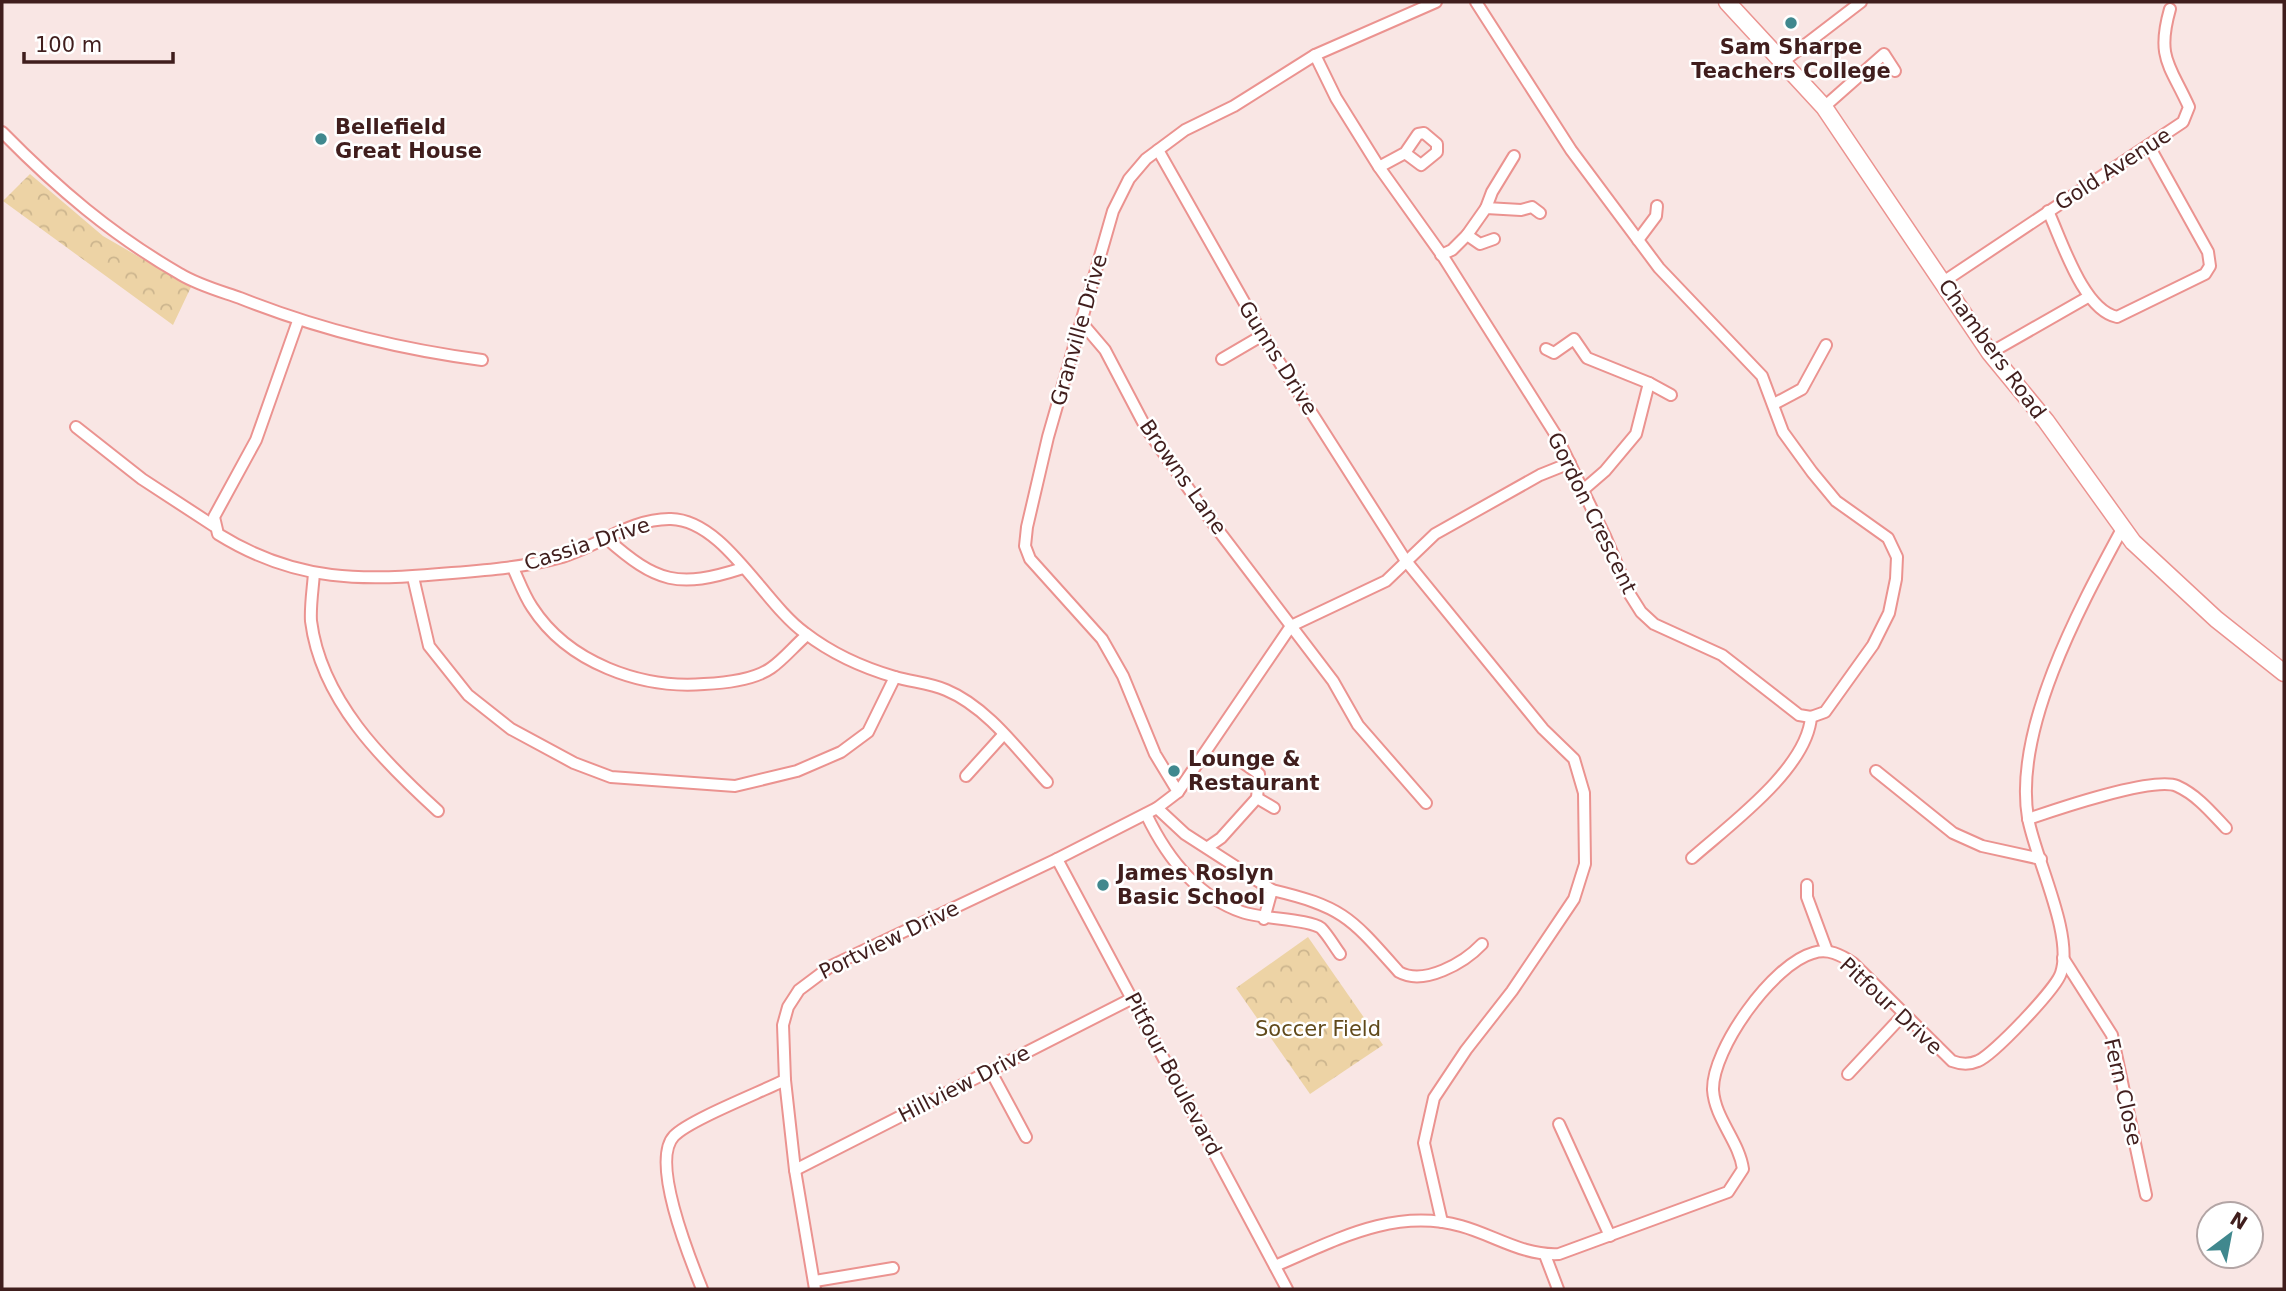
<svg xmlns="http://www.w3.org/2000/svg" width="2286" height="1291" font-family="'DejaVu Sans',sans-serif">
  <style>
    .park { fill: url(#park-crowns) }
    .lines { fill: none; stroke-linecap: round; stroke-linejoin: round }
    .street-casing { stroke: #eb9390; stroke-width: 14 }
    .secondary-casing { stroke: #eb9390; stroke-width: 19 }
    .street { stroke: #fff; stroke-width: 10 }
    .secondary { stroke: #fff; stroke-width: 16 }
    .poi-dot { fill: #40888e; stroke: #fff; stroke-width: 2.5 }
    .labels { text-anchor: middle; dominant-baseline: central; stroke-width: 5; stroke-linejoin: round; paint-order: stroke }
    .poi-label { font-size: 21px; font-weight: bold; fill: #401e1d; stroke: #fff; text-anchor: start }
    .street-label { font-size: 21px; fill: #401e1d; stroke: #fff }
    .park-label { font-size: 21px; fill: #60491a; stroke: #fff }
  </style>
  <defs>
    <pattern id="park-crowns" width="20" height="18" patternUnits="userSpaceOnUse" patternTransform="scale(1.75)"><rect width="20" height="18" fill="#edd3a5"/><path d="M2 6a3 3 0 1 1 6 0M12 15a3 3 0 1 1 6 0" fill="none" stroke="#ccb58e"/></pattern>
  </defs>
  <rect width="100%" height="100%" fill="#f9e6e4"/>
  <g class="park">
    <polygon points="30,174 103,236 191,287 173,325 3,201"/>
    <polygon points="1308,937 1383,1045 1310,1094 1236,988"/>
  </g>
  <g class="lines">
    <defs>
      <g id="street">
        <polyline points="1315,55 1336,98 1379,167 1444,258 1557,437 1605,536 1629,593 1641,612 1654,624 1722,655 1799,715 1811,717 1825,712 1873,645 1889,613 1896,579 1897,557 1888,538 1836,501 1812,472 1783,432 1762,376 1659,268 1571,150 1476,2"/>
        <polyline points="1784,61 1861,2"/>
        <polyline points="1824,107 1884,54 1895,71"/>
        <path d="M 2,132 C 57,188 112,235 180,274 C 198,285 220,291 240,298 C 318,329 398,349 482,360"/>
        <polyline points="1158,150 1269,346 1406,561 1543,729 1574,759 1584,793 1585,864 1574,899 1512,991 1466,1050 1434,1098 1424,1143 1442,1222"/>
        <polyline points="1379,167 1405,153 1421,165 1437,152 1437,144 1424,133 1418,134 1405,153"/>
        <polyline points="1486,208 1492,192 1514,156"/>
        <path d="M 2048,211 C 2062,241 2083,310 2117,317 L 2205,274 L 2210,266 L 2208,252 L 2149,146"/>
        <polyline points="1467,235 1486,208 1521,210 1532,207 1540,213"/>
        <polyline points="1638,240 1656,216 1657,206"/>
        <polyline points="1441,255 1452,250 1467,235 1480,244 1494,239"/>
        <path d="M 1943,282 L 2183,122 L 2189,107 C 2170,65 2156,58 2170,9"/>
        <path d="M 298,321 L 256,440 L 214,517 L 218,534 C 297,583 363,581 452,573 C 490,570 526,567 562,557 C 598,546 632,518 671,519 C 724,520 764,604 805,633 C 831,653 864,668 895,677 C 912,682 930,683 946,690 C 987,707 1018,750 1047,782"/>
        <polyline points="1082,323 1105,350 1146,428 1212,522 1333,681 1358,725 1426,803"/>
        <polyline points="1546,349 1554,353 1574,339 1587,358 1649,383 1636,434 1605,471 1583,490"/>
        <polyline points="1990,353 2088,297"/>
        <polyline points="1222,359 1263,335"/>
        <polyline points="1649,383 1671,395"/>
        <polyline points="1774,404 1802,389 1826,345"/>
        <polyline points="76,427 142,479 214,526"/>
        <path d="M 606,538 C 657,583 678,589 743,568"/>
        <path d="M 513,568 C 519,581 524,595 532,607 C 568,663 641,689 704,684 C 725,683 754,680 771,668 C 784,659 795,645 807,635"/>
        <path d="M 314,573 C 313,588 310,606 311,621 C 321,700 383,761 438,811"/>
        <polyline points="413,577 429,646 468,695 511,729 574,763 611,777 735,786 797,771 841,752 868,732 895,677"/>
        <polyline points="1238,759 1259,774 1257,798"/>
        <polyline points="1876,771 1953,833 1982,846 2041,859"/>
        <polyline points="966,776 1003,735"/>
        <polyline points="1178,792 1155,754 1123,676 1102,639 1030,559 1025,546 1027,527 1048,437 1113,211 1129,179 1146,159 1185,130 1234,106 1315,55 1436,2"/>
        <polyline points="1157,808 1185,834 1272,890"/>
        <path d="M 1146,814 C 1166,856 1196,896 1242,912 C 1261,919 1309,919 1321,928 C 1328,935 1334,946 1340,954"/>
        <path d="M 2028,819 C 2054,810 2154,776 2177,786 C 2197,795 2211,812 2226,828"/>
        <polyline points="1208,847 1221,838 1257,798 1274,808"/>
        <path d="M 1692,858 C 1728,826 1807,769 1811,717"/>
        <polyline points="1057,859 1287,1289"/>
        <polyline points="1807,885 1807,897 1827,951"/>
        <path d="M 1264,919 L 1272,890 C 1344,907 1351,918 1399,972 C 1424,986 1464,963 1482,944"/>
        <polyline points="2063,958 2112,1035 2146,1195"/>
        <polyline points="990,1070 1026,1137"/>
        <polyline points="1848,1074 1904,1014"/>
        <polyline points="1559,1124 1610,1236"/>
        <polyline points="795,1170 1133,998"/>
        <polyline points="1545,1255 1558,1289"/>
        <path d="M 1275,1266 C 1334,1241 1394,1207 1461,1226 C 1494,1235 1523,1256 1559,1254 L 1728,1192 L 1743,1169 C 1739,1141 1715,1119 1713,1090 C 1712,1049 1773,964 1813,953 C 1828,948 1841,955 1853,963 L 1952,1061 C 1960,1064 1969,1065 1978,1061 C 1993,1055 2056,989 2061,973 C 2074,935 2035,858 2028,818 C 2013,729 2081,605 2122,529"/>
        <polyline points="815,1281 893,1268"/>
        <path d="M 702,1289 C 690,1259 650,1161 674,1136 C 689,1120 761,1092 785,1080"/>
        <polyline points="815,1289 795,1170 785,1080 783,1025 788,1007 799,990 831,966 1057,859 1157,808 1178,792 1291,626 1386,581 1435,534 1540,475 1570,463"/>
      </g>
      <polyline id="secondary" points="1727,2 1824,107 1990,353 2046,421 2133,542 2216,619 2284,673"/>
    </defs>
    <use href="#street" class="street-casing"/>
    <use href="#secondary" class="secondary-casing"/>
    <use href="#street" class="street"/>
    <use href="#secondary" class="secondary"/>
  </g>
  <g class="poi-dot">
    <circle cx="1791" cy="23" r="7"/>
    <circle cx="321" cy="139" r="7"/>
    <circle cx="1174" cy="771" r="7"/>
    <circle cx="1103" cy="885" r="7"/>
  </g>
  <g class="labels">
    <g class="poi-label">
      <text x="1791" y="47" text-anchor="middle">Sam Sharpe<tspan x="1791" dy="24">Teachers College</tspan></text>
      <text x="335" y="127">Bellefield<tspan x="335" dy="24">Great House</tspan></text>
      <text x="1188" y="759">Lounge &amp;<tspan x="1188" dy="24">Restaurant</tspan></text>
      <text x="1117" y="873">James Roslyn<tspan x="1117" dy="24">Basic School</tspan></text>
    </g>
    <g class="street-label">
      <text transform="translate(2113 169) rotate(-33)">Gold Avenue</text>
      <text transform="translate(1079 330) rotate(-74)">Granville Drive</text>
      <text transform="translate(1992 349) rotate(54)">Chambers Road</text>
      <text transform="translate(1278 358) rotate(58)">Gunns Drive</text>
      <text transform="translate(1183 477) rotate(55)">Browns Lane</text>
      <text transform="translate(1592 513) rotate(64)">Gordon Crescent</text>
      <text transform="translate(587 544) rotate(-18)">Cassia Drive</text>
      <text transform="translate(889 940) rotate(-26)">Portview Drive</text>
      <text transform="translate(1891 1006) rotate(43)">Pitfour Drive</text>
      <text transform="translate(1173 1074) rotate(62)">Pitfour Boulevard</text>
      <text transform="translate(964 1084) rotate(-27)">Hillview Drive</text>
      <text transform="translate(2123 1092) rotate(77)">Fern Close</text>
    </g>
    <g class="park-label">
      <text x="1318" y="1029">Soccer Field</text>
    </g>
  </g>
  <rect width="2286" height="1291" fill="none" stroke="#401e1d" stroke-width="7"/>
  <g transform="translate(2230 1235) rotate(32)"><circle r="33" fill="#ffffff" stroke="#b3a5a5" stroke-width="2"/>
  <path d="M0-5L12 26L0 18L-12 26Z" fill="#40888e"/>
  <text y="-10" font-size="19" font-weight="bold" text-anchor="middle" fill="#401e1d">N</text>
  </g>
  <path d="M24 52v10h149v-10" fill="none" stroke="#401e1d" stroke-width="3.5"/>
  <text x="35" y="52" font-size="21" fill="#401e1d" stroke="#ffffff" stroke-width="5" paint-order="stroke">100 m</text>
</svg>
